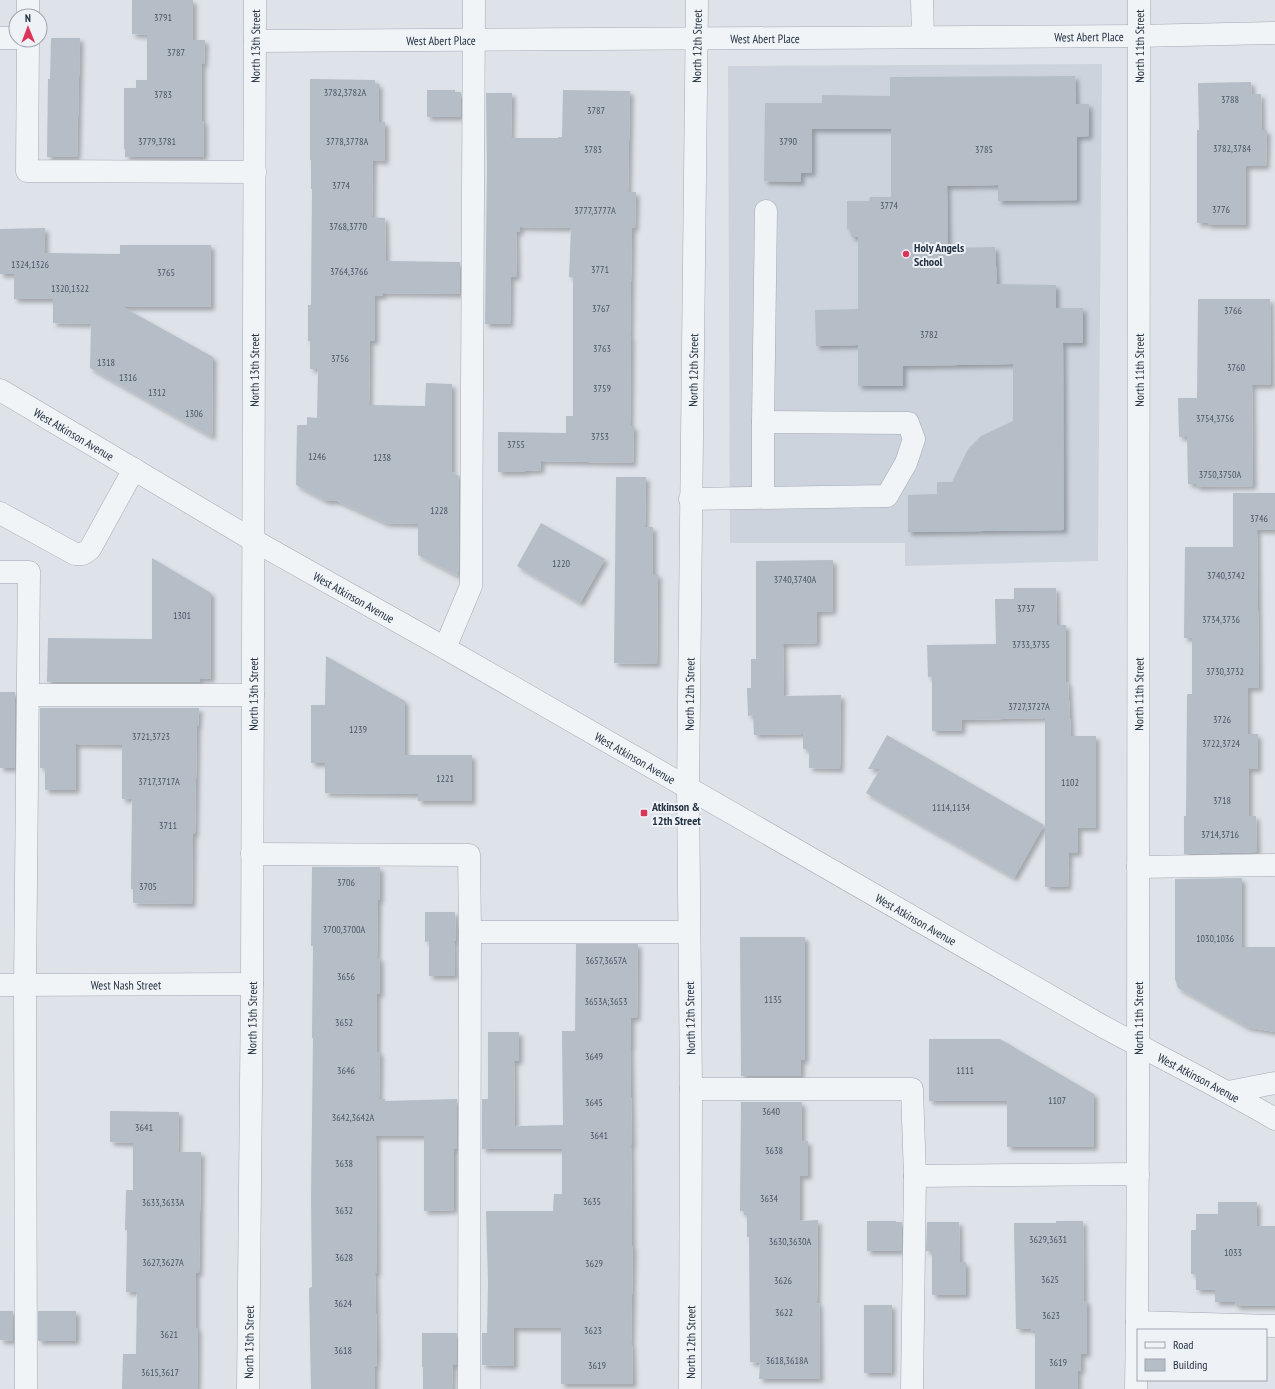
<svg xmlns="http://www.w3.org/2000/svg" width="1275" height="1389" font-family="'PT Sans Narrow',sans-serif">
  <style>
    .built { fill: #ccd3dc }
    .building { fill: #b5bdc7; filter: url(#shadow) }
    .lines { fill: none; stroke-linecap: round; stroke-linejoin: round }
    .minor-casing { stroke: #a3aab4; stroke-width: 23 }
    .minor { stroke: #f1f4f7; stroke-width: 22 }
    .poi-dot { fill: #dd3459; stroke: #eef2f7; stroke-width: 1.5 }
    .labels { text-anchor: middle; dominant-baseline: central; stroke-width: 4; stroke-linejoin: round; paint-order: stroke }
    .number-label { font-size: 10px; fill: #495563 }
    .street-label { font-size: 12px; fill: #253242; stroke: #eef2f7 }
    .poi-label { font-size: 12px; font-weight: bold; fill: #253242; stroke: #eef2f7; text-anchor: start }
  </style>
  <defs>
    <filter id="shadow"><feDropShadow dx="3.5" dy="3.5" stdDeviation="2" flood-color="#0004"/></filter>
  </defs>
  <rect width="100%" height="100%" fill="#dee3e9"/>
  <polygon class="built" points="1102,64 1098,561 905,566 905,543 730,543 728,66"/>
  <g class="building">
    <polygon points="132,0 193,0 193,40 205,40 204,64 202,64 202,121 204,121 204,157 125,157 125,149 124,149 124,88 136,88 136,80 147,80 147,35 132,34"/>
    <polygon points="51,38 80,38 77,157 47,157 48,79 50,79"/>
    <polygon points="1075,76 1076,104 1089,104 1089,136 1077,137 1077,200 998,201 998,185 947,186 948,248 995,247 997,284 1056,285 1056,308 1083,308 1083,343 1063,343 1064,530 908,532 908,495 937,494 937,482 952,482 968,449 981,436 1013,421 1013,364 903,366 903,386 858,386 858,345 816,346 815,310 858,309 858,237 851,237 851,229 847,229 847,201 869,201 870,197 891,197 891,129 812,129 812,173 801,173 801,182 764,181 765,103 822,103 822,95 890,96 890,77"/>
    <polygon points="310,79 375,80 375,84 379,84 379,122 385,122 385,161 373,160 372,217 385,218 386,261 460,262 460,294 383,293 383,296 375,296 375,341 370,341 369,405 425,406 426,383 452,384 452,472 459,476 458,576 418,555 418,524 386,523 337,501 326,501 296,485 297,425 307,425 307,417 317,418 318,369 310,369 310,341 308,341 308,305 311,305 312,189 311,189 311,160 310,160"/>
    <polygon points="1251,82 1252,94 1261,94 1262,130 1267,130 1266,166 1246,166 1246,225 1208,225 1208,223 1197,223 1197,130 1199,130 1198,83"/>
    <polygon points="427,90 455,90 455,92 461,92 461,117 427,117"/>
    <polygon points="563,90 630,91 628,192 636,192 635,228 632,228 630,336 631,336 630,426 634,426 633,463 541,461 541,470 525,471 525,472 498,472 498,432 566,433 566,416 573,416 573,277 569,277 571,228 520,227 520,232 516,232 517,277 511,277 510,324 485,324 487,168 486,93 512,93 511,138 558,138 558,137 562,137"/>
    <polygon points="45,228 45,253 120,254 120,245 211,245 211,307 123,307 213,357 212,437 90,368 91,324 53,323 53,299 14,299 14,274 0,274 0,229"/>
    <polygon points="1198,299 1270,299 1271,385 1252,385 1253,486 1196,487 1196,484 1188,484 1187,437 1179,437 1178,398 1197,398"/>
    <polygon points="616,477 646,477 645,527 653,527 653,574 658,574 657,664 614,663"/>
    <polygon points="1233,493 1275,493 1275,530 1257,530 1259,688 1248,688 1248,734 1258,734 1258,769 1249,769 1249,816 1256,816 1257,852 1184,854 1184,816 1186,816 1187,694 1192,694 1192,638 1184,638 1185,547 1233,547"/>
    <polygon points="541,523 605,559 580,603 517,566"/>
    <polygon points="152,558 211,593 211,679 200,679 199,682 47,682 48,638 152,639"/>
    <polygon points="833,560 833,611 817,612 817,643 783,644 784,696 841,695 840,769 809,768 809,749 803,749 803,734 754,735 753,715 748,716 747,688 751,688 751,659 756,659 756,561"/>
    <polygon points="1014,588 1056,588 1057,625 1066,625 1066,682 1068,682 1071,736 1096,736 1096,828 1078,828 1078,853 1069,853 1068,887 1045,887 1045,718 962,720 962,731 932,731 932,677 928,677 927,645 996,644 995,599 1014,599"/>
    <polygon points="326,656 405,701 405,755 472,755 472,801 418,801 418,794 325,793 325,763 311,763 311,705 325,705"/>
    <rect x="0" y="692" width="15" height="76"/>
    <polygon points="40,708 199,708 198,726 197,726 195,834 193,834 192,904 133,903 133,889 131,889 132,799 122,799 122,745 76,744 76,790 45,790 45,768 40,768"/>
    <polygon points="887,735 1044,825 1014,878 866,793 880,769 868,769"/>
    <polygon points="312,867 380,867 380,900 378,900 377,958 380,958 380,994 377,994 377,1052 380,1052 379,1099 385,1099 385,1101 457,1099 457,1149 454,1149 454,1210 424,1211 424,1136 376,1136 377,1273 375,1273 377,1351 376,1367 375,1367 375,1389 311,1389 309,1288 312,1287 311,1199 313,1038 312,1038 313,946 311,946"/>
    <polygon points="1242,878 1242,947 1275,947 1275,1032 1247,1027 1178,988 1175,979 1175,879"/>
    <polygon points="425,912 455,912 456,941 454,941 455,976 429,976 429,941 425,942"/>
    <polygon points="740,937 805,937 805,1060 801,1060 801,1076 741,1076"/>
    <polygon points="576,944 638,944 637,1018 631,1018 631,1047 630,1047 632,1145 631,1145 632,1246 633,1246 631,1345 632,1345 633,1384 561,1384 561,1328 514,1328 514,1366 482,1365 482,1333 487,1333 488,1282 486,1211 553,1211 554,1194 562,1194 562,1149 482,1149 482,1099 488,1099 488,1032 519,1032 519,1061 514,1061 515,1126 563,1125 562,1033 562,1031 575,1031"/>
    <polygon points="929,1039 1000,1039 1094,1094 1094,1147 1007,1147 1007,1101 929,1101"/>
    <polygon points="741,1102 802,1102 802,1141 808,1141 808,1176 800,1176 800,1221 818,1220 817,1303 819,1303 820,1379 759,1379 760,1363 750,1362 749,1237 747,1237 747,1215 744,1215 744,1211 740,1211"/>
    <polygon points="110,1111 179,1112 178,1152 201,1152 199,1273 196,1273 196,1328 198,1328 197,1389 122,1389 123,1354 136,1354 137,1292 126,1292 127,1230 125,1230 126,1190 133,1190 133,1143 110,1142"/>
    <polygon points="1218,1202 1257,1202 1257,1226 1275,1226 1275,1306 1236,1306 1235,1302 1215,1302 1215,1290 1196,1290 1196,1274 1191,1274 1191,1230 1196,1230 1196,1214 1218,1214"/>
    <polygon points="867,1221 896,1221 896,1222 902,1222 901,1251 867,1251"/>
    <polygon points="1056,1221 1083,1221 1084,1301 1087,1301 1087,1354 1081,1354 1081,1371 1078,1371 1078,1389 1035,1389 1035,1331 1031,1331 1031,1329 1016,1329 1014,1223 1056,1223"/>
    <polygon points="927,1222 959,1222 960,1262 966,1262 966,1295 932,1295 932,1251 926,1251"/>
    <rect x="864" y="1305" width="28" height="68"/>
    <polygon points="0,1311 13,1311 13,1341 0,1340"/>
    <rect x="38" y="1311" width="38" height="30"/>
    <polygon points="422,1333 457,1333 457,1365 453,1365 452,1389 423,1389 423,1367 422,1367"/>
  </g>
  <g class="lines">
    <defs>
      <g id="minor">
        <polyline points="922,0 923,37"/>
        <polyline points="28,16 28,0"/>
        <polyline points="0,38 16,38"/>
        <polyline points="28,40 27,171 255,172"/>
        <path id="s1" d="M 255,41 L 1138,36 L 1275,33"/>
        <path id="s2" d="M 0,390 L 253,540 L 445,648 L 1102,1026 C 1160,1057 1218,1086 1275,1119"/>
        <polyline points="763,422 766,211"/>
        <polyline points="690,499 887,496 906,463 914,439 908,423 763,422 763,498"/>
        <polyline points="0,513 75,554 83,554 90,549 134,469"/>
        <polyline points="0,572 29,572 25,986 26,1389"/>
        <polyline points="445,648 471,586 474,0"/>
        <polyline points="29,695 253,695"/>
        <polyline points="252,854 469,855 470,932 469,1389"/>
        <polyline points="1138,867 1275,865"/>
        <polyline points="470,932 689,932"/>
        <path id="s3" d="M 0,985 L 252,984"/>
        <polyline points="691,1089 912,1089 915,1176 912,1389"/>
        <polyline points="1228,1092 1275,1083"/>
        <polyline points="915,1176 1138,1174"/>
        <polyline points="1137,1322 1275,1326"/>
        <path id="s4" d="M 248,1389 L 252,984 L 255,0"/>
        <path id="s5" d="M 690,1389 L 691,1089 L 688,788 L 697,0"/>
        <path id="s6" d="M 1136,1389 L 1137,1322 L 1138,1109 L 1139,0"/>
      </g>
    </defs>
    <use href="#minor" class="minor-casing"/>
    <use href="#minor" class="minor"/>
  </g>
  <g class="poi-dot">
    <circle cx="906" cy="254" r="4"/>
    <rect x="640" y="809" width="8" height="8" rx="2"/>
  </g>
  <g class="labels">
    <g class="number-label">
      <text x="163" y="17">3791</text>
      <text x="176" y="52">3787</text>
      <text x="345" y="92">3782,3782A</text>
      <text x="163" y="94">3783</text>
      <text x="1230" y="99">3788</text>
      <text x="596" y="110">3787</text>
      <text x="157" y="141">3779,3781</text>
      <text x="347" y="141">3778,3778A</text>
      <text x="788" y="141">3790</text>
      <text x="1232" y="148">3782,3784</text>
      <text x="593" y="149">3783</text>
      <text x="984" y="149">3785</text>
      <text x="341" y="185">3774</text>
      <text x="889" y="205">3774</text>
      <text x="1221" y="209">3776</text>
      <text x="595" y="210">3777,3777A</text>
      <text x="348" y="226">3768,3770</text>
      <text x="30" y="264">1324,1326</text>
      <text x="600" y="269">3771</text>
      <text x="349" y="271">3764,3766</text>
      <text x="166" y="272">3765</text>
      <text x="70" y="288">1320,1322</text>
      <text x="601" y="308">3767</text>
      <text x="1233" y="310">3766</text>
      <text x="929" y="334">3782</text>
      <text x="602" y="348">3763</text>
      <text x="340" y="358">3756</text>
      <text x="106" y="362">1318</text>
      <text x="1236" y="367">3760</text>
      <text x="128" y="377">1316</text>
      <text x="602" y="388">3759</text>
      <text x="157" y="392">1312</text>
      <text x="194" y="413">1306</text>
      <text x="1215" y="418">3754,3756</text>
      <text x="600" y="436">3753</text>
      <text x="516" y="444">3755</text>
      <text x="317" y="456">1246</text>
      <text x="382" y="457">1238</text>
      <text x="1220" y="474">3750,3750A</text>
      <text x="439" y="510">1228</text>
      <text x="1259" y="518">3746</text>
      <text x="561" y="563">1220</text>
      <text x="1226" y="575">3740,3742</text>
      <text x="795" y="579">3740,3740A</text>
      <text x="1026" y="608">3737</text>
      <text x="182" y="615">1301</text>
      <text x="1221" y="619">3734,3736</text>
      <text x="1031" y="644">3733,3735</text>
      <text x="1225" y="671">3730,3732</text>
      <text x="1029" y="706">3727,3727A</text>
      <text x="1222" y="719">3726</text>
      <text x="358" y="729">1239</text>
      <text x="151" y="736">3721,3723</text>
      <text x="1221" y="743">3722,3724</text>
      <text x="445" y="778">1221</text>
      <text x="159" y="781">3717,3717A</text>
      <text x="1070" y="782">1102</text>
      <text x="1222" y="800">3718</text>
      <text x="951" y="807">1114,1134</text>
      <text x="168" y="825">3711</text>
      <text x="1220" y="834">3714,3716</text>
      <text x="346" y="882">3706</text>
      <text x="148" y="886">3705</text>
      <text x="344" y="929">3700,3700A</text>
      <text x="1215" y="938">1030,1036</text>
      <text x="606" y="960">3657,3657A</text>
      <text x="346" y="976">3656</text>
      <text x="773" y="999">1135</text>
      <text x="606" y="1001">3653A;3653</text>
      <text x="344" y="1022">3652</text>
      <text x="594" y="1056">3649</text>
      <text x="346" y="1070">3646</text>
      <text x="965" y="1070">1111</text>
      <text x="1057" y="1100">1107</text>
      <text x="594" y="1102">3645</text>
      <text x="771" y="1111">3640</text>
      <text x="353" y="1117">3642,3642A</text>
      <text x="144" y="1127">3641</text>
      <text x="599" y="1135">3641</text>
      <text x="774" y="1150">3638</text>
      <text x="344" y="1163">3638</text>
      <text x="769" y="1198">3634</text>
      <text x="592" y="1201">3635</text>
      <text x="163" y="1202">3633,3633A</text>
      <text x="344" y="1210">3632</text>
      <text x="1048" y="1239">3629,3631</text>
      <text x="790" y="1241">3630,3630A</text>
      <text x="1233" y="1252">1033</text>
      <text x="344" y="1257">3628</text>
      <text x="163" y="1262">3627,3627A</text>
      <text x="594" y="1263">3629</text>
      <text x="1050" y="1279">3625</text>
      <text x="783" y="1280">3626</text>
      <text x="343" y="1303">3624</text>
      <text x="784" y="1312">3622</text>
      <text x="1051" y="1315">3623</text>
      <text x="593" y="1330">3623</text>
      <text x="169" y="1334">3621</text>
      <text x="343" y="1350">3618</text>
      <text x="787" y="1360">3618,3618A</text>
      <text x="1058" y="1362">3619</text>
      <text x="597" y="1365">3619</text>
      <text x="160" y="1372">3615,3617</text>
    </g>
    <g class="street-label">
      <text stroke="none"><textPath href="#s1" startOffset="834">West Abert Place</textPath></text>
      <text stroke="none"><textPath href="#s1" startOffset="510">West Abert Place</textPath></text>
      <text stroke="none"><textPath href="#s1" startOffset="186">West Abert Place</textPath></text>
      <text stroke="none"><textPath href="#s4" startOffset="1343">North 13th Street</textPath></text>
      <text stroke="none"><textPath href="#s5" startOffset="1343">North 12th Street</textPath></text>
      <text stroke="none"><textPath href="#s6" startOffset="1343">North 11th Street</textPath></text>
      <text stroke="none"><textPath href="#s4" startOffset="1019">North 13th Street</textPath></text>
      <text stroke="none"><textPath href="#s5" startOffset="1019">North 12th Street</textPath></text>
      <text stroke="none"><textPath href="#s6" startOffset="1019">North 11th Street</textPath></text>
      <text stroke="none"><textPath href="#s2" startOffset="86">West Atkinson Avenue</textPath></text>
      <text stroke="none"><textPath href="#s2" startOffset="410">West Atkinson Avenue</textPath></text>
      <text stroke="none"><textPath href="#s5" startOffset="695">North 12th Street</textPath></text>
      <text stroke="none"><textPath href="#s4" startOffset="695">North 13th Street</textPath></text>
      <text stroke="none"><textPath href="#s6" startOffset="695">North 11th Street</textPath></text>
      <text stroke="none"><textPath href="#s2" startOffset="734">West Atkinson Avenue</textPath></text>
      <text stroke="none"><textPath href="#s2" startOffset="1058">West Atkinson Avenue</textPath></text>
      <text stroke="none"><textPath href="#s3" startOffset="126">West Nash Street</textPath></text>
      <text transform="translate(690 1018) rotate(-91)">North 12th Street</text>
      <text stroke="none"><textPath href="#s4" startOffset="371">North 13th Street</textPath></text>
      <text stroke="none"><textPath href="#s6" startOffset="371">North 11th Street</textPath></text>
      <text stroke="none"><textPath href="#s2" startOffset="1382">West Atkinson Avenue</textPath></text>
      <text stroke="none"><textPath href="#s4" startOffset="47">North 13th Street</textPath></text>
      <text stroke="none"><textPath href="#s5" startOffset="47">North 12th Street</textPath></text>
    </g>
    <g class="poi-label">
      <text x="914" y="247">Holy Angels<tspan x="914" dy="14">School</tspan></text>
      <text x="652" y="806">Atkinson &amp;<tspan x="652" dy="14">12th Street</tspan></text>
    </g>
  </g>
  <rect x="1137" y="1329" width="130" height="52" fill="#eef2f7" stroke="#9ea5af"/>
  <rect x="1145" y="1342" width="20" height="6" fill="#f1f4f7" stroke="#9ea5af"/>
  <text x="1173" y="1349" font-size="12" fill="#253242">Road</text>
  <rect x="1145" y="1359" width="20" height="12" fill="#b5bdc7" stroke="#9ea5af"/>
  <text x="1173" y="1369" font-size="12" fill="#253242">Building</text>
  <g transform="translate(28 28) rotate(359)"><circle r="19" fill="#eef2f7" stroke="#9ea5af"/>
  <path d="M0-3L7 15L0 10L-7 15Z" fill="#dd3459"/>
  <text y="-6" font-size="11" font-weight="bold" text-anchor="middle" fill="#253242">N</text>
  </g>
</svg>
